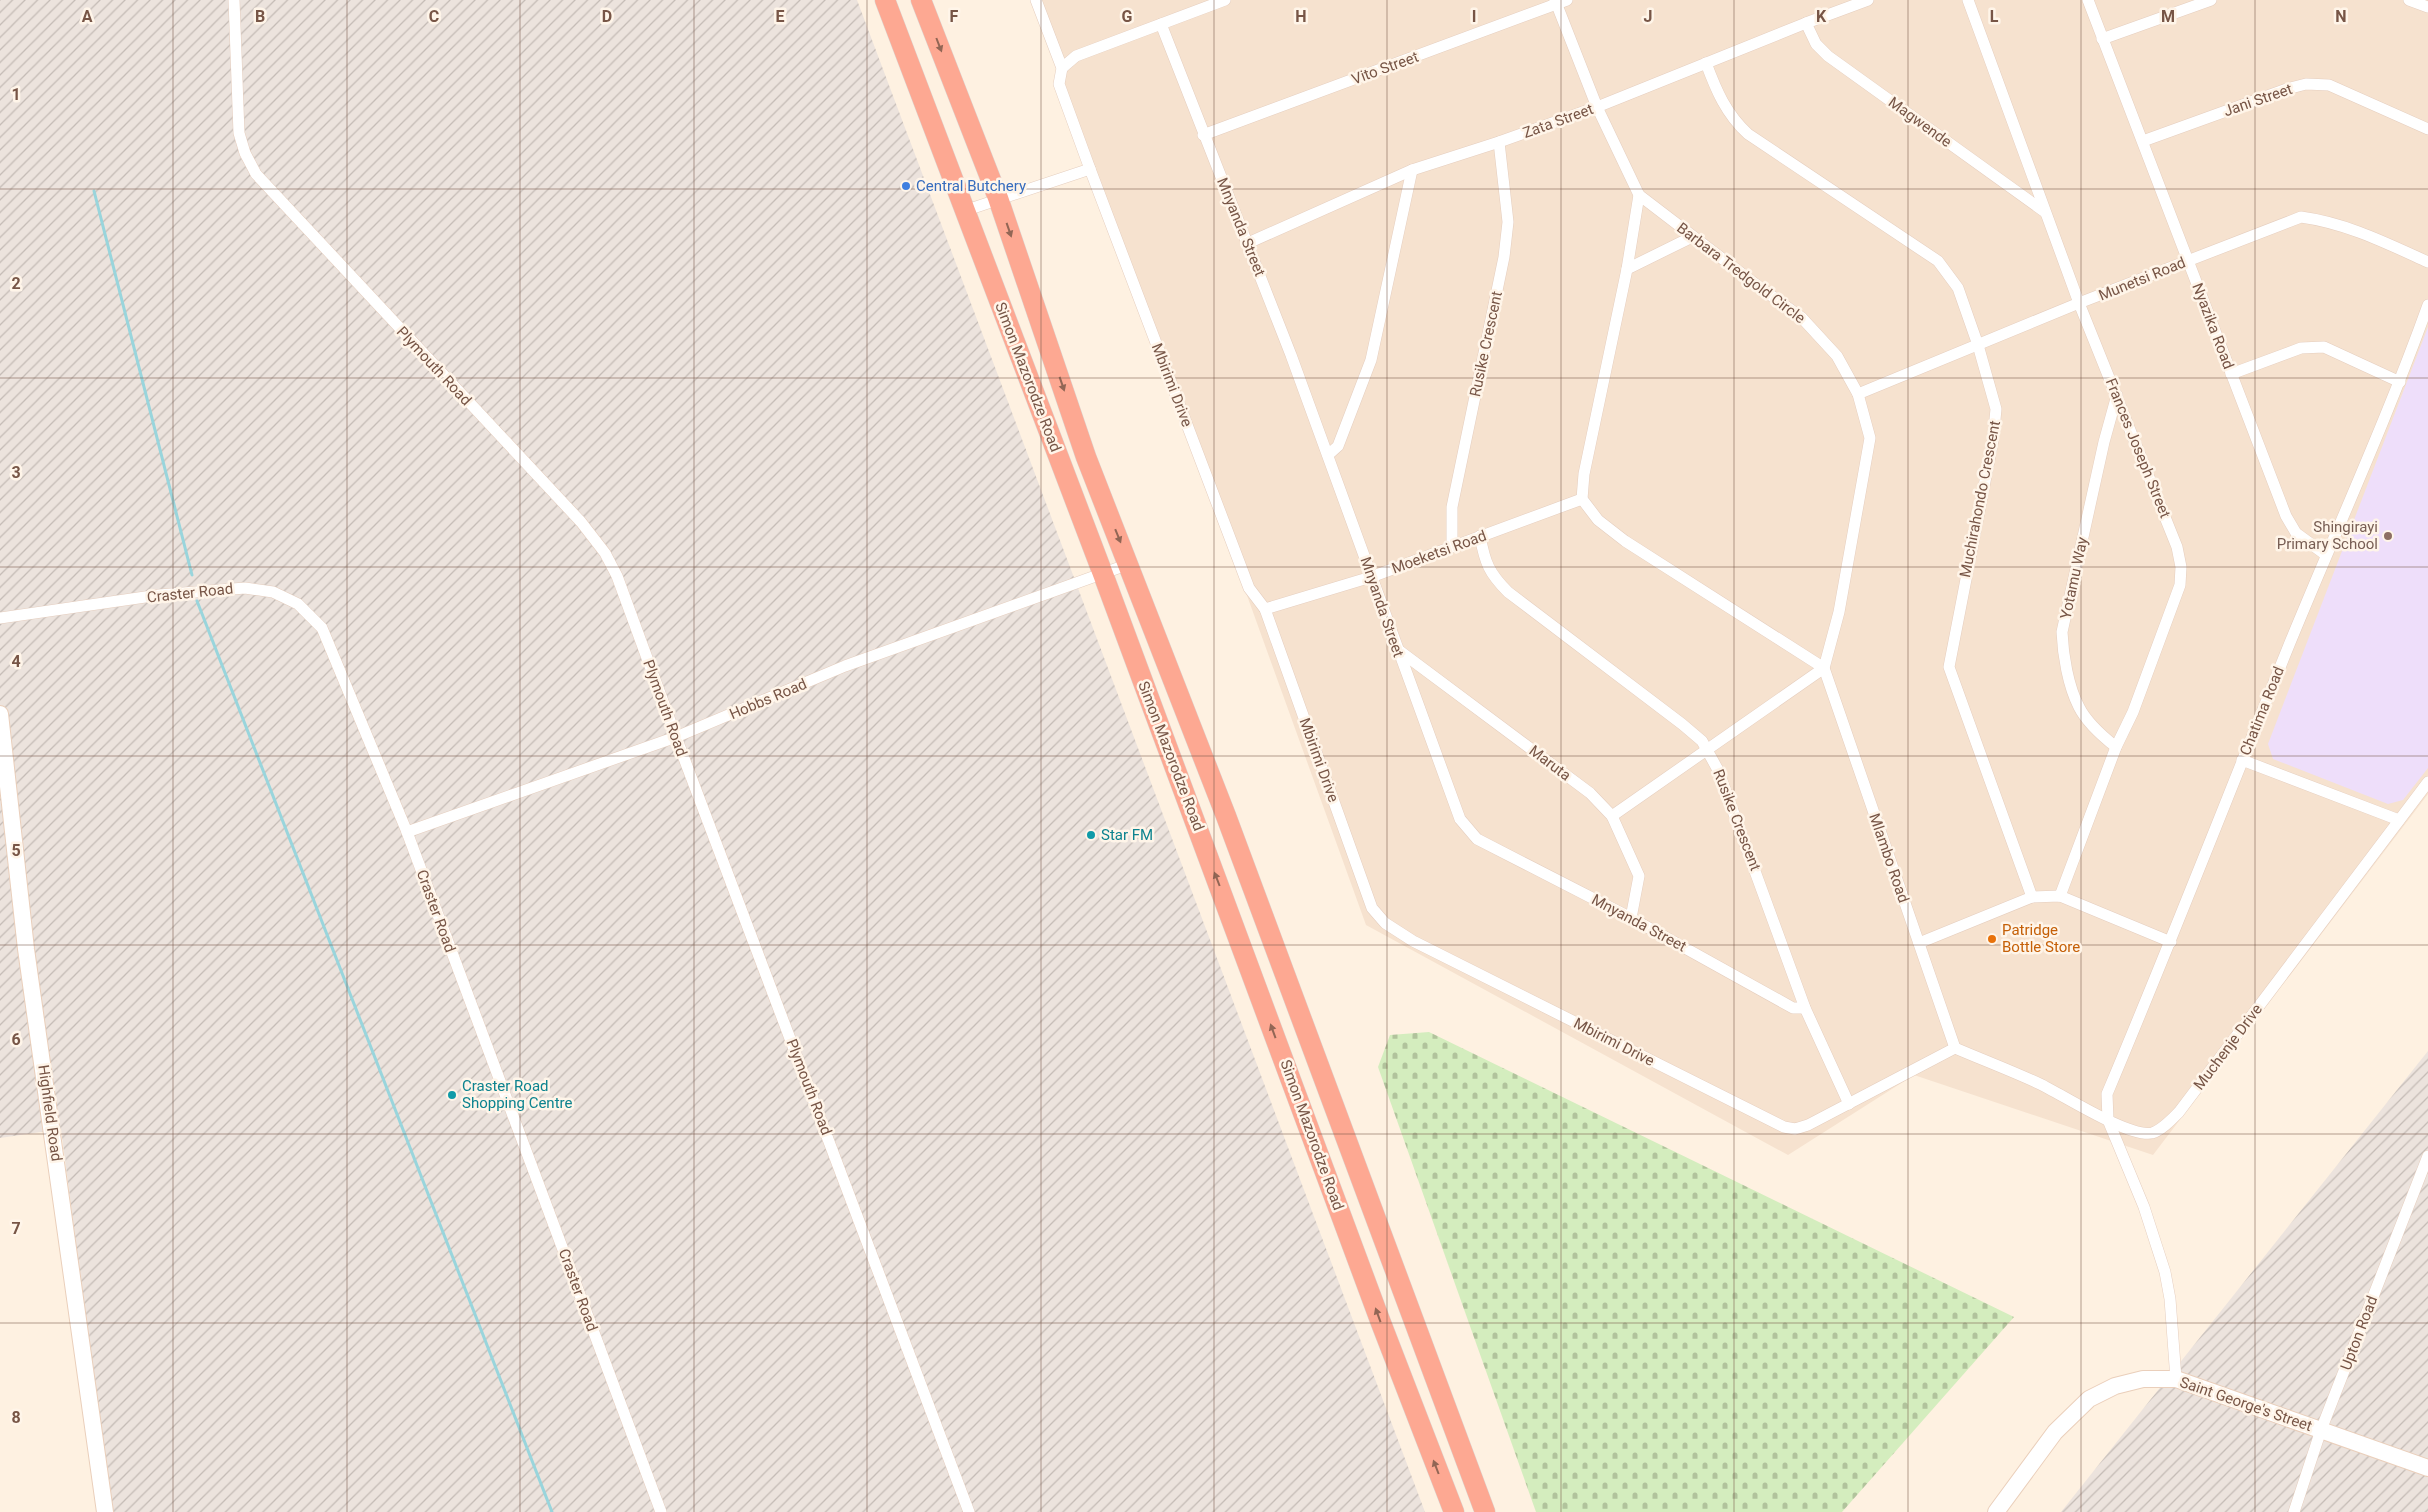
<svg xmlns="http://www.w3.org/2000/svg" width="2428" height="1512" font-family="Roboto,sans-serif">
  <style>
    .residential { fill: #f6e2cf }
    .industrial { fill: url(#industrial-furrows) }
    .education { fill: #eedefa }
    .cemetery { fill: url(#cemetery-stones) }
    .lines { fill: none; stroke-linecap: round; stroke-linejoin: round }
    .stream { stroke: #99d5dc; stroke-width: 3 }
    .street-casing { stroke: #e5cebf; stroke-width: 12 }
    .secondary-casing { stroke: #eacfbb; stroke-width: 18 }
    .highway-casing { stroke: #dcd3cf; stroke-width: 21 }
    .street { stroke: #fff; stroke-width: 11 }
    .secondary { stroke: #fff; stroke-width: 16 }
    .highway { stroke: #fda892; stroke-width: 20 }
    .oneway { fill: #926655 }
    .grid { fill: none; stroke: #775546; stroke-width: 1; stroke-opacity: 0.55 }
    .shop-dot { fill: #3f7fe0; stroke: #fff5e9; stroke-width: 2 }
    .education-dot { fill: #8d6e63; stroke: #fff5e9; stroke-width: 2 }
    .culture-dot { fill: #0f9aa8; stroke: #fff5e9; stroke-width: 2 }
    .food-dot { fill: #e8710a; stroke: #fff5e9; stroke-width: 2 }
    .labels { text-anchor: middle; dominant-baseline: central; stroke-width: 5; stroke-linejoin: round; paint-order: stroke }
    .street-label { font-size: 15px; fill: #775546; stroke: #fff5e9 }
    .shop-label { font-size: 15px; fill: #366cbe; stroke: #fff5e9; text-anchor: start }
    .education-label { font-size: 15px; fill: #785e54; stroke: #fff5e9; text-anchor: end }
    .culture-label { font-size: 15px; fill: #0d838f; stroke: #fff5e9; text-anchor: start }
    .food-label { font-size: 15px; fill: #c56008; stroke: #fff5e9; text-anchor: start }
    .grid-label { font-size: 16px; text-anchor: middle; font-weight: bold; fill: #775546; stroke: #fff5e9; stroke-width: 5; stroke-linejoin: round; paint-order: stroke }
  </style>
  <defs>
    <pattern id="industrial-furrows" width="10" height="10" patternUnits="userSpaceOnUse" patternTransform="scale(1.25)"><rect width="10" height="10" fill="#ece3dd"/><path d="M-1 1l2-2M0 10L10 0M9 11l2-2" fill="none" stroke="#c4bbb5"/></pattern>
    <pattern id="cemetery-stones" width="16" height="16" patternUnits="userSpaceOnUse" patternTransform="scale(1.25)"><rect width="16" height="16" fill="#d4edbe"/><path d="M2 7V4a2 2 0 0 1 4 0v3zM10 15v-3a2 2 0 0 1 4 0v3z" fill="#b1c39c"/></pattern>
  </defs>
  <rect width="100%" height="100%" fill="#fef1e1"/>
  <polygon class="residential" points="1032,0 2428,0 2428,794 2153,1155 1914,1075 1788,1155 1366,925"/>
  <g class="industrial">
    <polygon points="0,0 857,0 1425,1512 111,1512 61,1129 0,1138"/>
    <polygon points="2428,1051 2428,1512 2061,1512"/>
  </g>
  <polygon class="education" points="2428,327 2428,768 2403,800 2388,804 2273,759 2268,744"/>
  <polygon class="cemetery" points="1429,1032 2014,1317 1842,1512 1536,1512 1378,1067 1390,1035"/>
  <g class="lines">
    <g class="stream">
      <polyline points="94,191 192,575"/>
      <polyline points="197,601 552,1512"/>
    </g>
    <defs>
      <g id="street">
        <polyline points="234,0 239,133 245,153 256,174 581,522 605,553 617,576 676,737 969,1512"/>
        <polyline points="1036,0 1062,68 1059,84 1090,169 1249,588 1265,609 1372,908 1385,923 1413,941 1784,1127 1795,1129 1808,1125 1955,1048"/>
        <polyline points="1555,0 1597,107 1639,195"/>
        <polyline points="1968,0 2079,303 2177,547 2181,567 2180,585 2133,712 2116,747 2060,896"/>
        <polyline points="2088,0 2286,516 2296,533 2326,555"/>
        <polyline points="2409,0 2428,7"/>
        <polyline points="1806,23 1816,44 1828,56 2045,212"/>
        <polyline points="1161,24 1291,355 1460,819 1477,839 1631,918 1793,1008 1805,1008"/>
        <polyline points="2102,39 2211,0"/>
        <path d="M 1706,63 C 1716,90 1726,114 1748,134 L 1938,261 L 1958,288 L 1978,345 L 1996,409 L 1993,440 L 1949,667 L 2032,897"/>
        <polyline points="1062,68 1076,56 1225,0"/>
        <polyline points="1203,135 1567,0"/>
        <polyline points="2143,141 2287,89 2306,84 2329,85 2428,129"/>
        <polygon points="1639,195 1754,283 1802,318 1837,356 1858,394 1870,438 1839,612 1824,668 1625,541 1598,520 1582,499 1584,474 1627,269"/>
        <polyline points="964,211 1090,169"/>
        <polyline points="1248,243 1412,170 1499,142 1597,107 1806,23 1868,0"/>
        <polyline points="1627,269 1692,237"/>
        <polyline points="2231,374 2301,348 2324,347 2400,382"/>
        <path d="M 1858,394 L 2079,303 L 2301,217 C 2346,223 2386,243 2428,262"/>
        <polyline points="1328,455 1338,446 1371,360 1412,170"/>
        <path d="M 1480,536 C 1485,563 1489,573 1508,592 L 1682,724 L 1702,741 L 1718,770 L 1805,1008 L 1849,1104"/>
        <polyline points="1452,546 1452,507 1504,257 1508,222 1499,142"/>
        <polyline points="1265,609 1371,577 1582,499"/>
        <polyline points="0,618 159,595 245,588 273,592 298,604 322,628 407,832 661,1512"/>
        <polyline points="1397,649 1590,793 1612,816 1639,876 1631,918"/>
        <path d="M 2116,747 C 2102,736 2087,723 2079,707 C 2068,686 2063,655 2062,632 L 2104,442 L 2117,395"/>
        <polyline points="2242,760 2399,820"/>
        <polyline points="1612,816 1824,668 1955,1048"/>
        <polyline points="407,832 676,737 845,666 1129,564"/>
        <polyline points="1919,943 2032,897 2060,896 2171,942"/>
        <path d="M 1955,1048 C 1983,1060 2012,1071 2040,1084 C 2063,1095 2129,1138 2152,1133 C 2162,1130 2172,1119 2179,1112 L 2428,782"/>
        <path d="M 2176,1379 L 2170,1299 L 2165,1272 L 2144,1207 L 2108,1120 L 2107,1094 C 2169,947 2227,798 2287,650 C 2334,535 2386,422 2428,305"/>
        <polyline points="2294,1512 2321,1430 2428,1156"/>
      </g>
      <g id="secondary">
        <polyline points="0,714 26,949 105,1512"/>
        <polyline points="1996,1512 2055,1432 2089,1399 2115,1386 2143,1379 2176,1379 2428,1468"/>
      </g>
      <g id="highway">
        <polyline points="885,0 1103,574 1381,1323 1454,1512"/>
        <polyline points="921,0 998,198 1086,457 1226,816 1485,1512"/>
      </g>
    </defs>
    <use href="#street" class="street-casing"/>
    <use href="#secondary" class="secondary-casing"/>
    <use href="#highway" class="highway-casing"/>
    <use href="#street" class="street"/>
    <use href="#secondary" class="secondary"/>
    <use href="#highway" class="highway"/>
  </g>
  <defs><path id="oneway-solid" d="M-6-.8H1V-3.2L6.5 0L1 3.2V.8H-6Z" transform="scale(1.25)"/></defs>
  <g class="oneway">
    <use href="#oneway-solid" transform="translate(939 45) rotate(69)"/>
    <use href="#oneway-solid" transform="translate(1009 230) rotate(71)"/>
    <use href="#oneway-solid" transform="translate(1062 384) rotate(71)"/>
    <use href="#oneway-solid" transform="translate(1118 536) rotate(68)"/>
    <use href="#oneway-solid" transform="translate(1217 879) rotate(-111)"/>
    <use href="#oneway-solid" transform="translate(1273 1031) rotate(-110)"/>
    <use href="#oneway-solid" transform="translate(1378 1315) rotate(-110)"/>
    <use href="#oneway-solid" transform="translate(1436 1467) rotate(-111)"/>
  </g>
  <path class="grid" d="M 173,0 L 173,1512M 347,0 L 347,1512M 520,0 L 520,1512M 694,0 L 694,1512M 867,0 L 867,1512M 1041,0 L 1041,1512M 1214,0 L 1214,1512M 1387,0 L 1387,1512M 1561,0 L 1561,1512M 1734,0 L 1734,1512M 1908,0 L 1908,1512M 2081,0 L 2081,1512M 2255,0 L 2255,1512M 0,189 L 2428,189M 0,378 L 2428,378M 0,567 L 2428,567M 0,756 L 2428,756M 0,945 L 2428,945M 0,1134 L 2428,1134M 0,1323 L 2428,1323"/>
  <circle class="shop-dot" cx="906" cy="186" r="5"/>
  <circle class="education-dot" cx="2388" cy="536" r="5"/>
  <g class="culture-dot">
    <circle cx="1091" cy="835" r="5"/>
    <circle cx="452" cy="1095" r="5"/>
  </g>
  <circle class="food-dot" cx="1992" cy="939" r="5"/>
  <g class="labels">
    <g class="street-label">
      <text transform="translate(1385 68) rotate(-20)">Vito Street</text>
      <text transform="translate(2258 100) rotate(-19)">Jani Street</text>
      <text transform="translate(1558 121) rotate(-20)">Zata Street</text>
      <text transform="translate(1920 122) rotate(36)">Magwende</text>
      <text transform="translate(1241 227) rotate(68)">Mnyanda Street</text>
      <text transform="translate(1741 273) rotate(37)">Barbara Tredgold Circle</text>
      <text transform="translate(2142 279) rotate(-22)">Munetsi Road</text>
      <text transform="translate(2213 326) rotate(69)">Nyazika Road</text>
      <text transform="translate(1486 344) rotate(-78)">Rusike Crescent</text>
      <text transform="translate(434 366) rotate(47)">Plymouth Road</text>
      <text transform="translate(1028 377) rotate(69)">Simon Mazorodze Road</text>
      <text transform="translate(1172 385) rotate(69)">Mbirimi Drive</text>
      <text transform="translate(2138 448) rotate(68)">Frances Joseph Street</text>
      <text transform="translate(1980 499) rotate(-79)">Muchirahondo Crescent</text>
      <text transform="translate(1439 552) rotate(-20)">Moeketsi Road</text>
      <text transform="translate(2074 578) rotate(-78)">Yotamu Way</text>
      <text transform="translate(190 593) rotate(-6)">Craster Road</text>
      <text transform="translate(1382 607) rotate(71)">Mnyanda Street</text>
      <text transform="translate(768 699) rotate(-23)">Hobbs Road</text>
      <text transform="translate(665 708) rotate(70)">Plymouth Road</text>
      <text transform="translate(2262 711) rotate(-68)">Chatima Road</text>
      <text transform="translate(1171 756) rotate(69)">Simon Mazorodze Road</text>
      <text transform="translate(1319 760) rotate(70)">Mbirimi Drive</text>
      <text transform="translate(1550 763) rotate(37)">Maruta</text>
      <text transform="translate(1737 820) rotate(69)">Rusike Crescent</text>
      <text transform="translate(1889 858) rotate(71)">Mlambo Road</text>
      <text transform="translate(436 911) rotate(70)">Craster Road</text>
      <text transform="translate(1639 923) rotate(28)">Mnyanda Street</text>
      <text transform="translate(1614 1042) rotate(27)">Mbirimi Drive</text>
      <text transform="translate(2228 1047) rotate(-53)">Muchenje Drive</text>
      <text transform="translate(809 1087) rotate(69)">Plymouth Road</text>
      <text transform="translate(50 1113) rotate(82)">Highfield Road</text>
      <text transform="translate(1312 1135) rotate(70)">Simon Mazorodze Road</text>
      <text transform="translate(578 1290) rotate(70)">Craster Road</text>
      <text transform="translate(2359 1333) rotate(-69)">Upton Road</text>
      <text transform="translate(2246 1404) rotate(19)">Saint George's Street</text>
    </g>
    <g class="shop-label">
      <text x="916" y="186">Central Butchery</text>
    </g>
    <g class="education-label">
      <text x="2378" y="527">Shingirayi<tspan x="2378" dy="17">Primary School</tspan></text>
    </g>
    <g class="culture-label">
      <text x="1101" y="835">Star FM</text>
      <text x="462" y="1086">Craster Road<tspan x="462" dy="17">Shopping Centre</tspan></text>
    </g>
    <g class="food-label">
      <text x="2002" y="930">Patridge<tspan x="2002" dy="17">Bottle Store</tspan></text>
    </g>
  </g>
  <g class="grid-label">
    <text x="87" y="22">A</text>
    <text x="260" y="22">B</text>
    <text x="434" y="22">C</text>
    <text x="607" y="22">D</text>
    <text x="780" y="22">E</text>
    <text x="954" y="22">F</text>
    <text x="1127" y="22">G</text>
    <text x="1301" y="22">H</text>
    <text x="1474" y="22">I</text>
    <text x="1648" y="22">J</text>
    <text x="1821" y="22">K</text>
    <text x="1994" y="22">L</text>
    <text x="2168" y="22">M</text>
    <text x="2341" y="22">N</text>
    <text x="16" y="100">1</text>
    <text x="16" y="289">2</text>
    <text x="16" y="478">3</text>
    <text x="16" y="667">4</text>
    <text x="16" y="856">5</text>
    <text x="16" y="1045">6</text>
    <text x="16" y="1234">7</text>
    <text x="16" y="1423">8</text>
  </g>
</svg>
